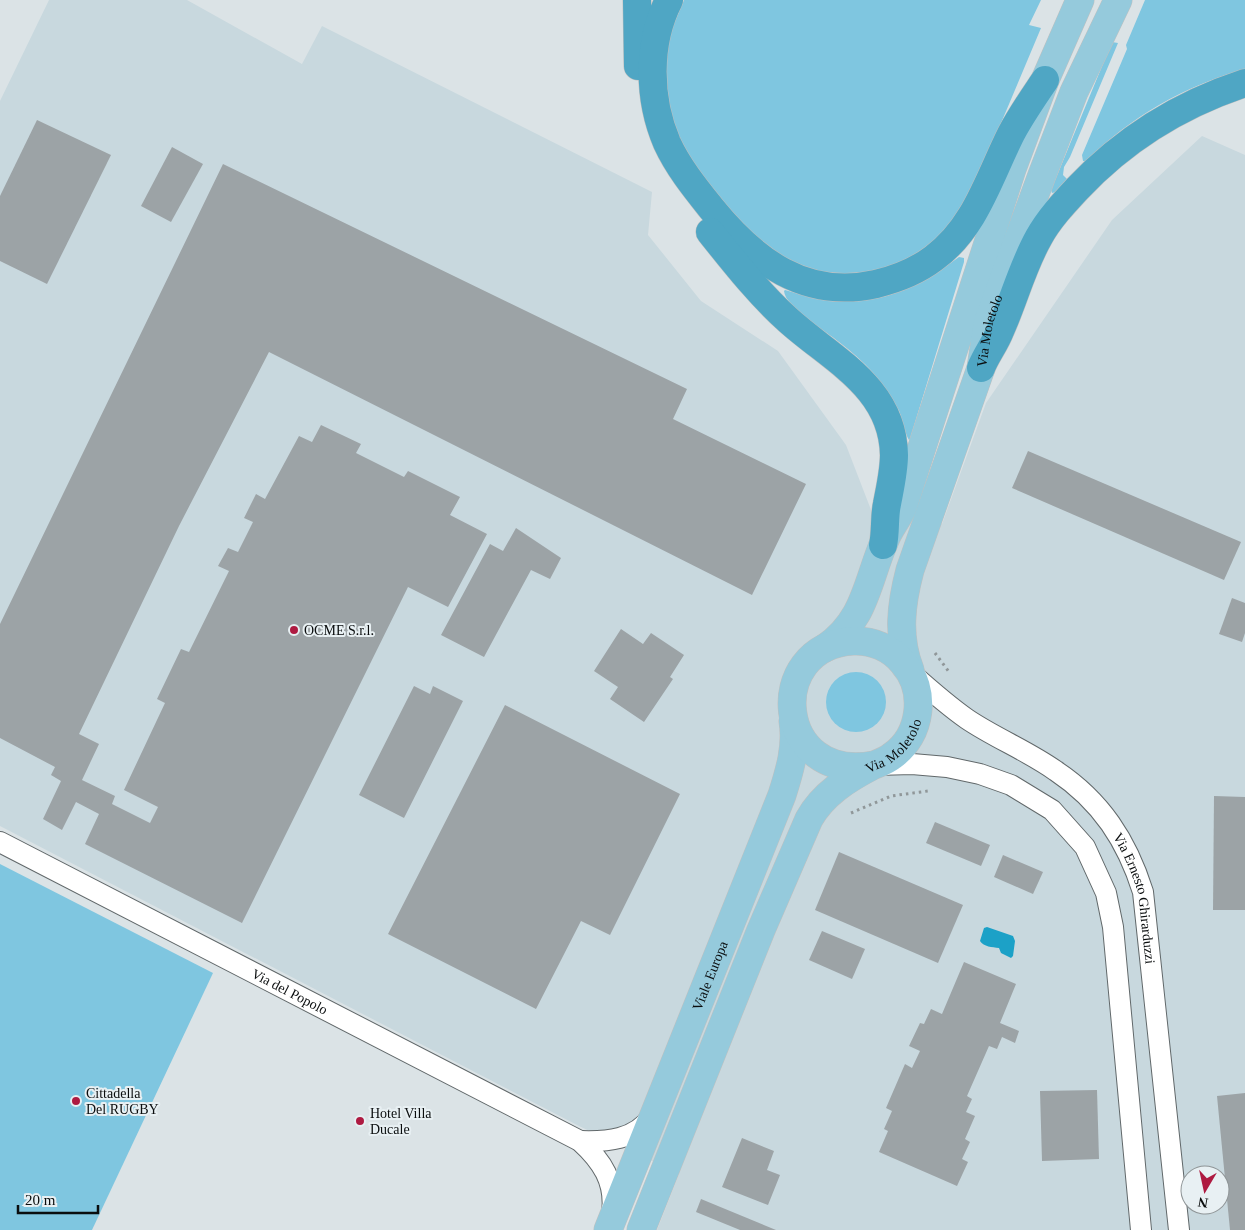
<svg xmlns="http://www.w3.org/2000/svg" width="1245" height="1230" font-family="'Times New Roman',serif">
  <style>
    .built { fill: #c8d8de; fill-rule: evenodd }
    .green { fill: #7fc6e0 }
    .water { fill: #1ca1c7 }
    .building { fill: #9ca3a6 }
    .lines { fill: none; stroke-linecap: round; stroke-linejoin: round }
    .street-casing { stroke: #61686a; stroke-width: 22 }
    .primary-casing { stroke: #bfc0c0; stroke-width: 29 }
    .highway-casing { stroke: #bfc0c0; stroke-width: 29 }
    .path { stroke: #909799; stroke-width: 3; stroke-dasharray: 2.5 4; stroke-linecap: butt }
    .street { stroke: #fff; stroke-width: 20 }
    .primary { stroke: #95cadc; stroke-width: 28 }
    .highway { stroke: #4fa6c4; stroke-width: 28 }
    .poi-dot { fill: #ae1a41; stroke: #e8f0f3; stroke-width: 2 }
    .labels { text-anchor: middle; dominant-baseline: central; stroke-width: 4; stroke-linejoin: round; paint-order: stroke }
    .street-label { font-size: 14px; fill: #0a0d0e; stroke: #e8f0f3 }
    .poi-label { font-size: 14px; fill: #0a0d0e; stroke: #e8f0f3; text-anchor: start }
  </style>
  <rect width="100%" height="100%" fill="#dbe3e6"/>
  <path class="built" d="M 49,0 L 187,0 L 302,64 L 322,26 L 652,192 L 648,235 L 701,301 L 778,351 L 846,445 L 873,515 L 942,524 L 986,403 L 1112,220 L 1202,136 L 1245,155 L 1245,1230 L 657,1230 L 679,1174 L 579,1126 L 0,826 L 0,101 ZM 1190,1175 L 1220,1175 L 1220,1205 L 1190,1205 Z"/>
  <g class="green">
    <polygon points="684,0 1041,0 1029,25 1041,28 980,173 954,223 920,252 892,267 862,274 834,275 808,269 785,259 747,232 684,152 671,113 666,79 668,38"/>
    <path d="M 1145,0 L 1245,0 L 1245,69 C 1187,85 1129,117 1087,161 L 1083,161 L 1082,155 L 1127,49 L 1126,45 Z"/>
    <polygon points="1112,42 1118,43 1070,157 1064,167 1063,175 1067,179 1056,192 1052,193 1051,190"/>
    <path d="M 959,257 L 964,258 L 964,262 L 910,439 L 909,440 C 904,432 903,420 899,411 C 885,382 864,361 839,342 C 827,332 785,307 784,291 L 785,290 C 857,312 900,301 959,257 Z"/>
    <circle cx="856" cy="702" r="30"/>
    <polygon points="0,864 213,973 92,1230 0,1230"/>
  </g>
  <path class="water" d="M 987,927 L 1013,936 L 1015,941 L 1013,956 L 1011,958 L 1001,953 L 999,948 C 992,947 984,947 980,941 L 984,928 Z"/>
  <g class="building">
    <polygon points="37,120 111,155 47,284 0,261 0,196"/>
    <polygon points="172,147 203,164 171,222 141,206"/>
    <polygon points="223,164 687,389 673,419 806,484 752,595 269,352 179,526 79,734 99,744 82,780 115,796 112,804 150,823 158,807 124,790 165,703 157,699 181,649 189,652 229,571 218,566 228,548 238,552 253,522 244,518 256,494 265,499 299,436 312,442 321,425 361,444 356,453 404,477 408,471 460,497 450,515 487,534 448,607 408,587 242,923 85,844 99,814 76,802 62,830 43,819 61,781 51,775 55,767 0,738 0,624"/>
    <polygon points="1028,451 1241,542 1224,580 1012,488"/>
    <polygon points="516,528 561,558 550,579 531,570 484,657 441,635 490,544 503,551"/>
    <polygon points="1232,598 1245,603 1245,633 1242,642 1219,634"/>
    <polygon points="621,629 643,644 651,633 684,655 670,677 673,679 644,722 610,699 618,687 594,671"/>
    <polygon points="414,686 430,694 433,686 463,701 404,818 359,795"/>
    <polygon points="505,705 680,794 610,935 581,921 536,1009 388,934"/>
    <polygon points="1214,796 1245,797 1245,910 1213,910"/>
    <polygon points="935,822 990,845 981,866 926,843"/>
    <polygon points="839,852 963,905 938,963 815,910"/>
    <polygon points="1003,855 1043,872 1033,894 994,877"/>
    <polygon points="822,931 865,949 852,979 809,960"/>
    <polygon points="964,962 1016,984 1000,1023 1019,1031 1015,1043 1002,1037 997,1049 989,1046 967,1096 972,1099 966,1112 975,1116 965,1139 970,1142 962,1159 968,1162 957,1186 879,1152 888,1131 884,1129 892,1111 886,1108 905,1064 912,1068 920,1051 909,1046 920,1023 924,1024 931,1009 942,1014"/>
    <polygon points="1097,1090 1099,1159 1042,1161 1040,1091"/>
    <polygon points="1245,1093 1245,1230 1230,1230 1217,1096"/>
    <polygon points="742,1138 774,1151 767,1170 780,1175 768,1205 722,1187"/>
    <polygon points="701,1199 776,1230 740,1230 696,1212"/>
  </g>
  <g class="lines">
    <defs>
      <g id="street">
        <path id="s1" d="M 911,673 C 929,689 947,705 967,719 C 995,738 1028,751 1056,771 C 1101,801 1127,841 1143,892 L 1179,1230"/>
        <polyline points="876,765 912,764 947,767 980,774 1011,785 1052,810 1085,847 1106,893 1113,927 1141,1230"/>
        <path id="s2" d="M 0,842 L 580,1141 C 602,1161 616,1182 612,1213"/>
        <path d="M 580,1141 C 607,1142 635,1140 652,1116"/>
      </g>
      <g id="primary">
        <path d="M 825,648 C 866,620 867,581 885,540 C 889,529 897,520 902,509 L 1012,169 L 1045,80 L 1080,0"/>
        <path id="s3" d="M 910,670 C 897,637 901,604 910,570 L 981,368 L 988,322 L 1042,175 L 1074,92 L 1118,0"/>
        <path id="s4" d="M 608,1230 L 782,795 C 790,770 797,746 793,721"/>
        <path id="s5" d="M 641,1230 L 761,930 L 809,819 C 823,794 847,779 872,766 C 879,763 886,761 892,756 C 922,735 927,690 903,663 C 891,648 872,640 853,641 C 763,646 775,784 874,765"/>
      </g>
      <g id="highway">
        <polyline points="637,0 638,66"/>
        <path d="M 669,0 C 647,43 648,99 667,143 C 678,167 695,188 711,208 C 754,261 805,300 876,284 C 897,279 917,271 934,258 C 975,228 989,178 1011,134 C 1021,115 1033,98 1045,80"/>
        <path d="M 710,232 C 734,262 759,294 788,320 C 831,359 893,387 894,455 C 894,471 890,488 887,504 C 884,517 886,531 883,545"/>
        <path d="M 981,368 C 986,355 995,344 1000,331 C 1014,300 1022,267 1039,237 C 1049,219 1063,204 1077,189 C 1123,140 1181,104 1245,83"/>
      </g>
    </defs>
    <use href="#street" class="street-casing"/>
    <use href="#primary" class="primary-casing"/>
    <use href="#highway" class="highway-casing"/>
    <g class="path">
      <polyline points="935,653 949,672"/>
      <polyline points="851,813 891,796 928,791"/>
    </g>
    <use href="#street" class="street"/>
    <use href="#primary" class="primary"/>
    <use href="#highway" class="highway"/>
  </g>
  <g class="poi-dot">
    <circle cx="294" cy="630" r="5"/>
    <circle cx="76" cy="1101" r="5"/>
    <circle cx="360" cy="1121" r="5"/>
  </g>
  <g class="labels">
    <g class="street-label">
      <text stroke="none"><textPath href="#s3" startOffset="354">Via Moletolo</textPath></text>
      <text stroke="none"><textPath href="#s5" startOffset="558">Via Moletolo</textPath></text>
      <text stroke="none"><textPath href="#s1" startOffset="332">Via Ernesto Ghirarduzzi</textPath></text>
      <text stroke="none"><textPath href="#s4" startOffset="274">Viale Europa</textPath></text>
      <text stroke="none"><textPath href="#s2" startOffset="326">Via del Popolo</textPath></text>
    </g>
    <g class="poi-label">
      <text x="304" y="630">OCME S.r.l.</text>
      <text x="86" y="1093">Cittadella<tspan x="86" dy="16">Del RUGBY</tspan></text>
      <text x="370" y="1113">Hotel Villa<tspan x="370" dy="16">Ducale</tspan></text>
    </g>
  </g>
  <g transform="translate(1205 1190) rotate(189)"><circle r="24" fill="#e8f0f3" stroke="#8f9597"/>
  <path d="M0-4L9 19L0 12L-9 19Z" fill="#ae1a41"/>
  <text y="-8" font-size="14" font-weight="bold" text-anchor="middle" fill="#0a0d0e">N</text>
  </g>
  <path d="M18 1205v8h80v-8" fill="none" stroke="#0a0d0e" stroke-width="2.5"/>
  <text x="25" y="1205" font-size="15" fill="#0a0d0e" stroke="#e8f0f3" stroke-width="4" paint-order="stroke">20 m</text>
</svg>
